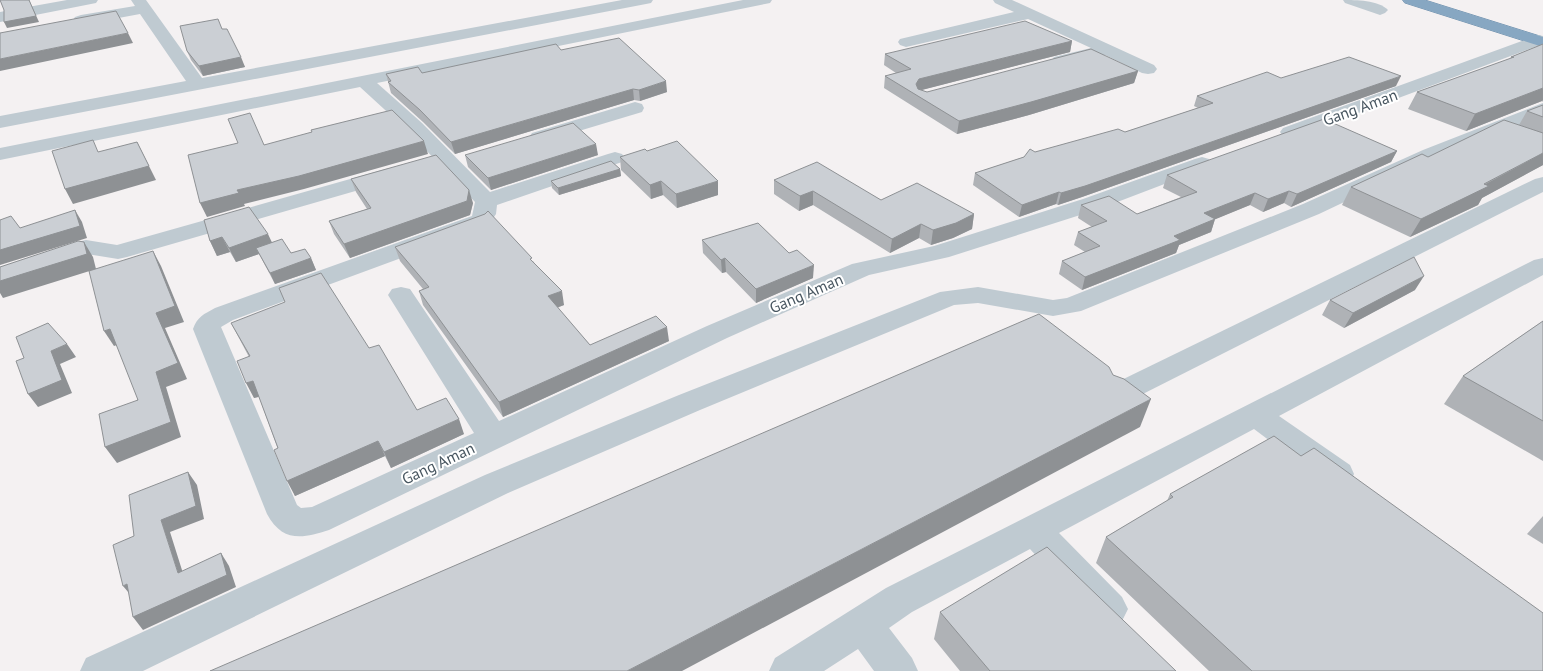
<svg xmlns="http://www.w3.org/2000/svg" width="1543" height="671" font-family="'PT Sans',sans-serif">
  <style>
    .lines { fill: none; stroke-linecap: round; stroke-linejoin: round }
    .highway-casing { stroke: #7292ae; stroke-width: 1 }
    .minor { fill: #bfcad1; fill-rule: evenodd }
    .highway { fill: #87a7c2; fill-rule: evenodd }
    .wall { fill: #afb2b6 }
    .shaded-wall { fill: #8e9194 }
    .building { fill: #cbcfd4; stroke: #8e9194 }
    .labels { text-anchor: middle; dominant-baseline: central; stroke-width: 4; stroke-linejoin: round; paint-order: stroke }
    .street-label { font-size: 16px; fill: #485660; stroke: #fff }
  </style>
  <rect width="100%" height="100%" fill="#f4f1f2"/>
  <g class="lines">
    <defs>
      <polygon id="highway" points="1403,0 1425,0 1543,37 1543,47 1405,3"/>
    </defs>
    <use href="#highway" class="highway-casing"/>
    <g class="minor">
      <polygon points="67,0 98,0 96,3 91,4 0,22 0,12"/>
      <polygon points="131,0 146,0 202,78 622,0 653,0 651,3 646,4 0,128 0,116 186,81 140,14 81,25 75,23 73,20 75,17 81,15 135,6"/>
      <path d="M 743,0 L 772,0 L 770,3 L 765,4 L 377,83 L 422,123 L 490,192 L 608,154 L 615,152 L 622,154 L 625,158 L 622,162 L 497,205 L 496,214 L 488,226 L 233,320 L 221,327 L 297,505 L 301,508 L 312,507 L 474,433 L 388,295 L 392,289 L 401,287 L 410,289 L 499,421 L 707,326 L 852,264 L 934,246 L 1083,199 L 1195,159 L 1202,157 L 1209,159 L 1212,163 L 1209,167 L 1099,209 L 949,257 L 869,275 L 727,338 L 329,530 C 302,539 282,542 267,514 L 193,329 C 197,317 204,314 215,308 L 472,216 L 475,202 L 408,131 L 360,87 L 0,160 L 0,148 Z"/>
      <polygon points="993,0 1012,0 1154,65 1157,69 1154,73 1148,74 1142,73 1105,55 1060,66 1054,65 1051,61 1054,57 1091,48 1028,19 906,47 900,45 898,42 900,39 1014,12 995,3"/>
      <path d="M 1343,0 C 1356,0 1378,0 1388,10 L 1385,13 L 1380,15 L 1345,3 Z"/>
      <polygon points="1538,35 1543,36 1543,44 1297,136 1290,138 1283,136 1280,132 1283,128"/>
      <polygon points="635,102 642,104 644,108 642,112 539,143 532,141 529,137 532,133"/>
      <polygon points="1543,103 1543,116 1437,158 1319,214 1081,311 1053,316 978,303 954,305 700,410 508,493 143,671 80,671 86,658 485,475 679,395 940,292 978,287 1053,300 1067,298 1303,204 1423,150"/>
      <polygon points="389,168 397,169 400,174 397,179 127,257 118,259 87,254 0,283 0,267 77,242 86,240 117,245"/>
      <polygon points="1543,177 1543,192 1127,402 1116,405 1105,402 1101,395 1105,388 1535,179"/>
      <polygon points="1543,258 1543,275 1279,416 1350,465 1354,474 1350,483 1338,487 1326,483 1254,429 1059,533 1122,597 1128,609 1122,621 1109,626 1096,621 1030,549 912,612 889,628 912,658 918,671 874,671 858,649 824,671 769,671 775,658 886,588 1534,260"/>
    </g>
    <use href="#highway" class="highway"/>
  </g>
  <g class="wall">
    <polygon points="223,29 245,67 203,76 191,60 187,51"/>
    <polygon points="1072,41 1070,52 921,90 927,92 1138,71 1134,83 1029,115 957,134 884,88 885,76 896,73 884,65 885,54"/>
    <polygon points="1543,44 1543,102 1542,101 1466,131 1408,109 1417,92 1510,59 1511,57"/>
    <polygon points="561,50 667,92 640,101 634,100 627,102 455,154 423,122 391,93 386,74 422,73"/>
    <polygon points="1281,78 1396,86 1082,197 1058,205 1056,204 1019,217 973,185 975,173 1024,157 1035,152 1125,132 1198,108 1194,106 1197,96"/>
    <polygon points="1543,105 1543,165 1482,198 1478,205 1410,237 1342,205 1351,187 1428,157 1519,125 1527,111"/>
    <polygon points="1397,151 1391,162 1291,207 1284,203 1263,212 1250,205 1215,219 1211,232 1179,245 1176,253 1082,290 1059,274 1062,261 1085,252 1074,245 1078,232 1092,227 1078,218 1081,205 1137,214 1181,197 1163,188 1167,175"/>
    <polygon points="465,155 598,155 491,190 468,167"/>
    <polygon points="620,157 718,195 677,208 663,195 651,199 621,170"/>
    <polygon points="620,169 621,176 559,195 552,188 551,181"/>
    <polygon points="351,179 473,203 470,215 350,258 334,234 329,221 367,209 356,192"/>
    <polygon points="774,180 881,200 974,214 972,229 953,238 931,245 919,238 890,253 813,205 799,211 774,194"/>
    <polygon points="204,220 272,242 291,253 311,258 316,270 275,284 259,254 236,262 230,252 217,256 210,241"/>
    <polygon points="702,240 789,253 813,278 756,303 726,272 722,273 703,253"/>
    <polygon points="395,247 533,261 564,305 557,308 590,345 669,341 503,417 423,305 419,291 423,289 400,261"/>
    <polygon points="1415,290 1344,328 1322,315 1330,300"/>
    <polygon points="1543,321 1543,461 1444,404 1463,376"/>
    <polygon points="231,323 369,348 417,410 464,434 391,468 385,456 295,496 259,397 254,398 249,357"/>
    <polygon points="1170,494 1543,671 1209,671 1096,563 1106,537 1167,501"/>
    <polygon points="1543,516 1543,544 1527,534"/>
    <polygon points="940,612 1176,671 960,671 934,639"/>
  </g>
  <g class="shaded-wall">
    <polygon points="29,0 39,22 7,28 4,22"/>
    <polygon points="128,33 133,43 0,71 0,59"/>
    <polygon points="1072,41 1070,52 918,91 916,84 919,79"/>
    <polygon points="241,57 245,67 203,76 199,66"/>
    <polygon points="1138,71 1134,83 1029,115 957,134 959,121"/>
    <polygon points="1401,76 1396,86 1082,197 1058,205 1061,193"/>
    <polygon points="666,81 667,92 640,101 639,90"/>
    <polygon points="1543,88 1543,100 1542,101 1466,131 1475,114"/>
    <polygon points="633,89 634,100 455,154 451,142"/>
    <polygon points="424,141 428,154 304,189 244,204 245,206 207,217 200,203 237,190"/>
    <polygon points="137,142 156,180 73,204 65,189"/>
    <polygon points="596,144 598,155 491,190 488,178"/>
    <polygon points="1397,151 1391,162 1291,207 1297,194"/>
    <polygon points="1543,153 1543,165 1482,198 1478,205 1410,237 1421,219"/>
    <polygon points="620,169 621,176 559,195 558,188"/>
    <polygon points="661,181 663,195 651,199 650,185"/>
    <polygon points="718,181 718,195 677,208 676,194"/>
    <polygon points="469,190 473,203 470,215 350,258 344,244"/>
    <polygon points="813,191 813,205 799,211 800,196"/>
    <polygon points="1289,191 1284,203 1263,212 1268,199"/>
    <polygon points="1059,192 1056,204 1019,217 1022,205"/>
    <polygon points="1255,193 1250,205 1199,226 1204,213"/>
    <polygon points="75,210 82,222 87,238 0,265 0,250"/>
    <polygon points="974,214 972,229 953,238 931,245 933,230"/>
    <polygon points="1215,219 1211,232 1179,245 1176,253 1082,290 1085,277 1174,236"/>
    <polygon points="921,224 919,238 890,253 892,239"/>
    <polygon points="268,234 275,249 256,248 259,254 236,262 229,248"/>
    <polygon points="222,237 230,252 217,256 210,241"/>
    <polygon points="84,242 93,257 96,269 3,298 0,293 0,281"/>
    <polygon points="153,251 161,266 184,322 165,328 187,379 166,387 181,437 117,463 105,447 156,372"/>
    <polygon points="311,258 316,270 275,284 270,273"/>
    <polygon points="725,258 726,272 722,273 721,260"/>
    <polygon points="814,265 813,278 756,303 756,289"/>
    <polygon points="1424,276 1415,290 1344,328 1353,313"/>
    <polygon points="562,291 564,305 550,310 548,296"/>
    <polygon points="667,327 669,341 503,417 499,402"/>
    <polygon points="110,329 120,344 114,346 104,331"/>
    <polygon points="67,344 76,357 60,364 72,393 38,407 28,394 51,351"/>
    <polygon points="253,381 261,396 254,398 246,383"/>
    <polygon points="1151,399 1140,427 682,671 627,671"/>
    <polygon points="459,419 464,434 391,468 384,452"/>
    <polygon points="378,441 385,456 295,496 287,481"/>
    <polygon points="188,472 197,485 204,519 170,532 187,586 178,573 161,520"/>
    <polygon points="221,553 229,566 236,587 143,630 133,617"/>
    <polygon points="127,584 134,599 123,586"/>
  </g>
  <g class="building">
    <polygon points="0,0 29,0 36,16 4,22 4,10"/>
    <polygon points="116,11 128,33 0,59 0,33"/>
    <polygon points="218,19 222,29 227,29 241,57 199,66 187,51 180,26"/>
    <polygon points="1025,21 1072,41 919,79 916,84 918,89 927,92 1091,49 1138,71 1031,102 959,121 885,76 911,69 885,54"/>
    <polygon points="619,38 666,81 639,90 633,89 626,91 451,142 420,110 388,82 391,81 386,74 418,67 422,73 556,44 561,50"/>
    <polygon points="1543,44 1543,88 1475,114 1417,92 1514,57 1511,57"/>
    <polygon points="1349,57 1401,76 1085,186 1061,193 1059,192 1022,205 975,173 1024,157 1030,149 1035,152 1118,129 1125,132 1213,103 1197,96 1267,72 1281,78"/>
    <polygon points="1543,105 1543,117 1527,111"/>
    <polygon points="392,110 424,141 299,176 237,190 239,193 200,203 188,155 238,143 228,119 250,113 264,145 312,132 311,130"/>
    <polygon points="1324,119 1397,151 1297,194 1289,191 1268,199 1255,193 1204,213 1215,219 1174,236 1180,240 1085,277 1062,261 1100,246 1078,232 1107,221 1081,205 1109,196 1137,214 1197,192 1167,175"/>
    <polygon points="1504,120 1543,133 1543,153 1484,184 1489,186 1421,219 1351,187 1422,154 1428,157"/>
    <polygon points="573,123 596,144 488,178 465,155"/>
    <polygon points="93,140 98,152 137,142 149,166 65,189 52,151"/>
    <polygon points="677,141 718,181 676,194 661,181 650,185 620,157 645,149 647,151"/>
    <polygon points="436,155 469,190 467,201 344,244 329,221 371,208 351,179"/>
    <polygon points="611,161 620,169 558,188 551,181"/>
    <polygon points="817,162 881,200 917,183 974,214 956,223 933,230 921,224 892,239 813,191 800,196 774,180"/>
    <polygon points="249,207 268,234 229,248 222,237 210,241 204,220"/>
    <polygon points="75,210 80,226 0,250 0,220 11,216 20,228"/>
    <polygon points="488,211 532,258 530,259 562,291 548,296 590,345 656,316 667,327 499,402 419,291 429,287 395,247 485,214"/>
    <polygon points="758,223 789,253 797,250 814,265 756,289 725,258 721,260 702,240"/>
    <polygon points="282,239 291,253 305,249 311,258 270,273 256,248"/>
    <polygon points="78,241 84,242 87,254 0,281 0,267"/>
    <polygon points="153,251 175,306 156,313 178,363 156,372 171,422 105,447 99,414 138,400 110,329 104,331 89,271"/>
    <polygon points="1414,257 1424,276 1353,313 1330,300"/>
    <polygon points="321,273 369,348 379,345 417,410 446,398 459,419 384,452 378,441 287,481 274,450 278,448 253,381 246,383 237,361 250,356 231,323 285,302 279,288"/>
    <polygon points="1039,314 1109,367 1113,375 1124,379 1151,399 627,671 210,671"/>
    <polygon points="1543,321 1543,421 1463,376"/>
    <polygon points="48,323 67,344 51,351 62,380 28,394 16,361 24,358 16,337"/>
    <polygon points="1274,436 1301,456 1314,448 1543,613 1543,671 1252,671 1106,537 1173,497 1170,494"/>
    <polygon points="188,472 196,506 161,520 178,573 221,553 227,575 133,617 127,584 123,586 113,545 134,536 129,495"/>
    <polygon points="1047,547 1176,671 990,671 940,612"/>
  </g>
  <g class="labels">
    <g class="street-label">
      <text transform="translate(1360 107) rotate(-20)">Gang Aman</text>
      <text transform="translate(806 293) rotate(-23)">Gang Aman</text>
      <text transform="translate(438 463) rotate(-25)">Gang Aman</text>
    </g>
  </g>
</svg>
